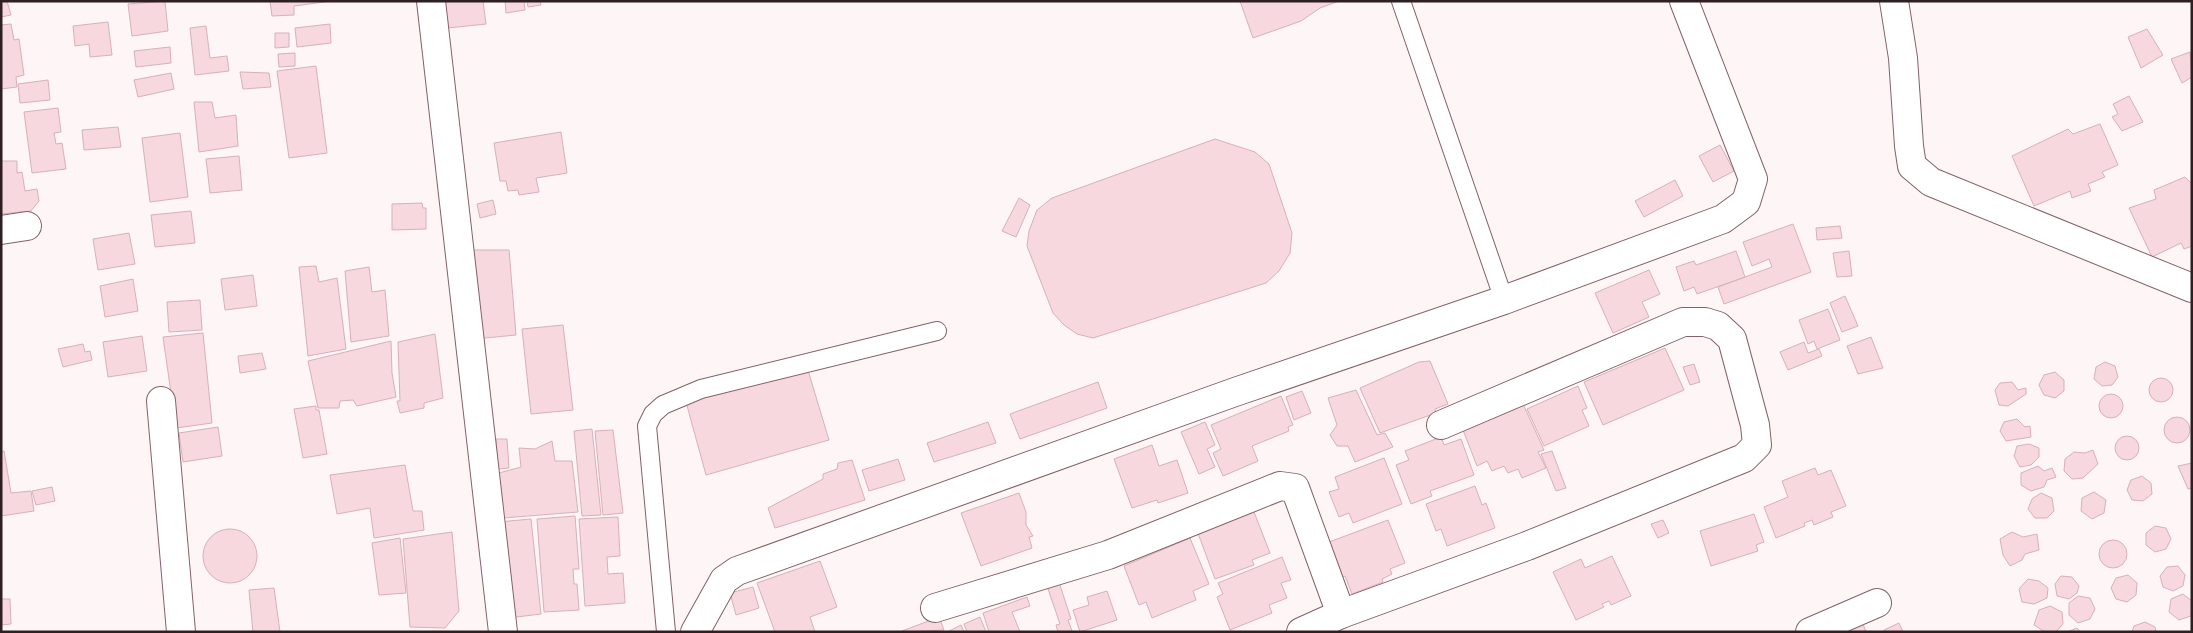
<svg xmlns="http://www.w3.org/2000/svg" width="2193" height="633" font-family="Overpass,sans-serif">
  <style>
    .building { fill: #f6d8de; stroke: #d9b0b9 }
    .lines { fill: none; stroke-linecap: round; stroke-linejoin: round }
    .service-casing { stroke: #856068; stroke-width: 20 }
    .minor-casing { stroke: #856068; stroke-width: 30 }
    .service { stroke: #fff; stroke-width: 18 }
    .minor { stroke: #fff; stroke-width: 28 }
  </style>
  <rect width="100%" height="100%" fill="#fef5f6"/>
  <g class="building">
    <polygon points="1,1 7,1 11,15 1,17"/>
    <polygon points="165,1 168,31 132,36 128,4"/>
    <polygon points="270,1 332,1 294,6 294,15 272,16"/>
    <polygon points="436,1 483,1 486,24 438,29"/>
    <polygon points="505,1 524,1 525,10 506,13"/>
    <polygon points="527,1 540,1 541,5 528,7"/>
    <polygon points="1240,1 1339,1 1320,8 1301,21 1253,38"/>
    <polygon points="108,22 112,55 90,57 89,44 75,46 73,26"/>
    <polygon points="11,24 14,40 19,39 24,75 16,77 17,87 1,89 1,25"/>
    <polygon points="330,24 331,43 297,47 295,28"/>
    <polygon points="206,26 210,58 227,56 229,71 195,75 190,28"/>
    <polygon points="2147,29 2163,55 2141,68 2128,37"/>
    <polygon points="275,33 289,33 289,47 275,48"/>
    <polygon points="170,47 171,63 136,67 134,51"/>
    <polygon points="2190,52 2192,77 2182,83 2171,59"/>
    <polygon points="295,53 295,66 279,67 278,54"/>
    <polygon points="316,66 327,153 289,158 277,71"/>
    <polygon points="240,72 269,73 271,87 243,89"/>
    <polygon points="171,73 174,89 138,97 134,80"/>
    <polygon points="48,80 50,100 20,103 18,84"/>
    <polygon points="2129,96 2143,122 2122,131 2112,117 2118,114 2113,104"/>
    <polygon points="194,102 212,102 215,118 236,115 238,146 199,152"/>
    <polygon points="58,108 61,132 54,133 56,144 62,143 66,169 32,173 24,112"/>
    <polygon points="2100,124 2118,165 2102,172 2105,177 2088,184 2091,191 2072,198 2070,191 2034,206 2012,156 2068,129 2073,134"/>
    <polygon points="118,127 121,147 84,150 82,130"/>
    <polygon points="561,132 567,173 536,178 539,192 519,195 518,190 508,191 506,181 500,181 494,143"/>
    <polygon points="180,133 188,197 150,202 142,138"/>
    <polygon points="1215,139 1255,152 1269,164 1292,233 1290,253 1279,271 1266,283 1093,338 1077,334 1064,325 1053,313 1027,246 1029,231 1037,210 1052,198"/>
    <polygon points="1720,145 1734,171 1713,182 1699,156"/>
    <polygon points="239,156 242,190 210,193 206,159"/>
    <polygon points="1,161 17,161 17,173 22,172 25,191 37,189 39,201 31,211 1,214"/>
    <polygon points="2185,177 2192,184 2192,246 2184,249 2181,243 2152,257 2129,208 2156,199 2154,190"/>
    <polygon points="1675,180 1683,196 1644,217 1635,201"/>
    <polygon points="1019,198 1030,205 1016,237 1002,231"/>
    <polygon points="493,200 496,214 480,218 477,204"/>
    <polygon points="422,203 423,208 426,208 426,229 392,230 392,204"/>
    <polygon points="191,211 195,243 155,247 151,215"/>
    <polygon points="1793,224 1811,272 1724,304 1718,287 1772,267 1769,259 1752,266 1743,242"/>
    <polygon points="1840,226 1842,238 1817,240 1816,228"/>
    <polygon points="129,233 135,264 98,270 93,239"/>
    <polygon points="474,250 509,250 516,335 475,339 471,265 475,263"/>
    <polygon points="1736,251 1745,277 1697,294 1694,287 1684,291 1676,267 1694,261 1696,265"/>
    <polygon points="1849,251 1852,276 1837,277 1833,253"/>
    <polygon points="316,266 319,282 337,278 346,349 308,356 299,267"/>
    <polygon points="369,267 372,292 385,290 389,336 351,342 345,271"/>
    <polygon points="1649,270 1660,294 1642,302 1649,317 1613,333 1595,293"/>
    <polygon points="253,275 257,306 225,310 221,279"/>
    <polygon points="133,279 138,311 105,317 100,286"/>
    <polygon points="1845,296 1858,326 1842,332 1830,303"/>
    <polygon points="200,300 202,330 169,332 167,302"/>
    <polygon points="1828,309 1840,340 1817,349 1814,341 1808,344 1799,320"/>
    <polygon points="563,325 573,410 531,414 522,329"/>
    <polygon points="203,333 212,423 176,428 163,337"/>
    <polygon points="435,334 443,398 424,403 424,408 400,413 397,401 400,401 398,342"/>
    <polygon points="142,336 147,371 108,377 103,342"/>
    <polygon points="1871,337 1883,368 1858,374 1847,346"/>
    <polygon points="391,341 392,373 396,397 357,406 353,400 340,401 339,408 318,408 308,361"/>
    <polygon points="1804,342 1808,353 1819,349 1822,356 1788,370 1780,352"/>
    <polygon points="83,344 85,352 90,351 92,360 63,367 58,349"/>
    <polygon points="1665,348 1684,390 1603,425 1584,382"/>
    <polygon points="262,353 266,369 240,373 238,356"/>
    <polygon points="1430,361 1448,404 1435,409 1436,413 1380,433 1360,388 1419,362"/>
    <polygon points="2105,362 2115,366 2118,377 2112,385 2102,386 2094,379 2096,367"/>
    <polygon points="1694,364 1700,382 1690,385 1683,367"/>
    <polygon points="807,367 829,440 706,475 686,402"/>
    <polygon points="2055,372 2064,380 2064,391 2055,398 2044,395 2039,385 2044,375"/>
    <circle cx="2161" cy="390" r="12"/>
    <polygon points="1098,382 1107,408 1020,439 1010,414"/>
    <polygon points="2012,382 2018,390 2026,388 2026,394 2008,406 1999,405 1995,390 2000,383"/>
    <polygon points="1578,386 1587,408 1582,410 1589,426 1544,446 1527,409"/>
    <polygon points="1356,390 1377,435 1385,433 1393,447 1355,462 1348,446 1337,446 1330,435 1337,425 1328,398"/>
    <polygon points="1302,391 1311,413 1294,420 1286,397"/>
    <circle cx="2111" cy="406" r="12"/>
    <polygon points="1281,396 1293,425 1288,427 1289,431 1252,446 1258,461 1223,476 1213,453 1221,449 1211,425"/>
    <polygon points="1523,404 1544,450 1538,452 1546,468 1522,478 1518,469 1508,473 1504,466 1492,471 1487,461 1477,466 1463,430"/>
    <polygon points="316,406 316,410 319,410 327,454 303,458 294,409"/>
    <circle cx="2177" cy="430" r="13"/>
    <polygon points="2017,419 2025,427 2030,426 2031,437 2006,441 2000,431 2004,422"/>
    <polygon points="988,422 996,443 934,462 927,443"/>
    <polygon points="1205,422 1215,445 1207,449 1215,467 1199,474 1181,432"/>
    <polygon points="218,427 222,456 183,462 179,433"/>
    <polygon points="592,429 601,515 582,516 574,431"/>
    <polygon points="613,430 623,513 603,515 595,431"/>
    <circle cx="2127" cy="448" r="12"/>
    <polygon points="1441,437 1444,445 1461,439 1474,475 1430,491 1432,496 1411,504 1396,465 1409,460 1405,451"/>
    <polygon points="496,439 507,439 509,468 498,469"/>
    <polygon points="552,441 555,461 572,461 578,512 503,518 499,473 521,467 519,448 535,449"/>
    <polygon points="2029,444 2039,448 2039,457 2031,465 2020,467 2014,456 2017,446"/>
    <polygon points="1152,445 1159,466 1177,460 1188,493 1158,503 1157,500 1132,508 1114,459"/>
    <polygon points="2093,450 2098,464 2083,478 2072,479 2064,471 2065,459 2074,452 2085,453"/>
    <polygon points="4,451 11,493 31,491 34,511 1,516 1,452"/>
    <polygon points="1552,451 1566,488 1556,491 1541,454"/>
    <polygon points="1384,458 1402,504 1353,523 1349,513 1339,517 1329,492 1339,489 1335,477"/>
    <polygon points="898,459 905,480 869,491 862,470"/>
    <polygon points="852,460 865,500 775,528 768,508 823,479 823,474 837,469 838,463"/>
    <polygon points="2192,463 2192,488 2188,489 2178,466"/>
    <polygon points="405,465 413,511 422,511 424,530 374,538 370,508 337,514 330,475"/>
    <polygon points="2038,466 2044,471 2052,468 2056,477 2047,480 2044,487 2031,491 2021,485 2021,473"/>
    <polygon points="1815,468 1818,475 1831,470 1846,506 1831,512 1833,517 1814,525 1812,520 1804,523 1805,526 1776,538 1764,507 1788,497 1782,481"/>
    <polygon points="2142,476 2151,483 2152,494 2143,501 2132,500 2127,490 2131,480"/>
    <polygon points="1475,486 1482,505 1486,503 1495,528 1447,546 1441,529 1436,531 1426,504"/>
    <polygon points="52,487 55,501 36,505 32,491"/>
    <polygon points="2094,492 2106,500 2104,513 2092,519 2081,511 2082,498"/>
    <polygon points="1019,493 1026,512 1026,525 1033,536 1029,537 1032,548 981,566 961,513"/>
    <polygon points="2041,493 2052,498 2054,511 2047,518 2035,518 2028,509 2032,499"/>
    <polygon points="1254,512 1270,553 1252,560 1254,565 1215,579 1196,528 1222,523"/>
    <polygon points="1754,514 1764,542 1756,545 1758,551 1711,566 1700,531"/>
    <polygon points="575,516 579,569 573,569 574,584 577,584 579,610 544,612 537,519"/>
    <polygon points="618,517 620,556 607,557 608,574 623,573 625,603 585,606 579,519"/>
    <polygon points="531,519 541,614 508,618 498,522"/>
    <polygon points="1388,520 1405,563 1390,569 1392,574 1382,579 1383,582 1352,594 1345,576 1334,581 1321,545"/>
    <polygon points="1663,520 1669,533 1658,538 1651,524"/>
    <polygon points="2155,526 2166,528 2171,539 2166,549 2155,552 2146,545 2146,533"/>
    <circle cx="230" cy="556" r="27"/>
    <polygon points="452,532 459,611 445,628 410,627 403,539"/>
    <polygon points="2012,532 2023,537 2037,534 2039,550 2025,554 2022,560 2010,566 2003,555 2000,539"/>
    <polygon points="400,538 406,593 379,595 372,543"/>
    <polygon points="1190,538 1209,584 1193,591 1196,600 1152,618 1146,602 1139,605 1124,566"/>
    <circle cx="2113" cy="554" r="14"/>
    <polygon points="1612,556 1631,596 1611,605 1609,601 1602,604 1604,607 1576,620 1553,572 1581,559 1585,568"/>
    <polygon points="1282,557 1291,580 1281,583 1287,598 1269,605 1272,613 1230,630 1217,597 1223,594 1218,583"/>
    <polygon points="820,561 837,607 810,617 815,632 775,632 757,583"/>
    <polygon points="2178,566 2185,575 2183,586 2173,591 2163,587 2160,576 2167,567"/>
    <polygon points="2128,575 2137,583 2136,595 2127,602 2116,599 2111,588 2116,578"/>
    <polygon points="2061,576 2072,577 2079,586 2077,593 2069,599 2057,596 2055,584"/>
    <polygon points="2028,579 2039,581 2048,588 2047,598 2034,604 2022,602 2019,589"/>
    <polygon points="1059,582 1071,619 1068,620 1072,631 1070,632 1058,632 1056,625 1060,624 1047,586"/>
    <polygon points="753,587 759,608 736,615 730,593"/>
    <polygon points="274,588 280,632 253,632 249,590"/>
    <polygon points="1107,591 1117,620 1080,632 1073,610 1089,605 1087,597"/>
    <polygon points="2183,594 2192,601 2192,610 2191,616 2179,620 2169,612 2171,599"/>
    <polygon points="2078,596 2090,598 2095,609 2090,619 2078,623 2069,615 2069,603"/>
    <polygon points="1027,597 1030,606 1012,612 1020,632 989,632 983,613"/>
    <polygon points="1,599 10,599 11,624 1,625"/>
    <polygon points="2050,606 2062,612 2063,624 2056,632 2045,632 2034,625 2039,610"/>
    <polygon points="939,617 944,630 902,632 902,631"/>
    <polygon points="980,617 986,632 967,632 964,624"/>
    <polygon points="1862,621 1866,632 1847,632 1845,627"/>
    <polygon points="2145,622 2155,627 2156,632 2132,632 2134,626"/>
    <polygon points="1899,623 1903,632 1885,632 1884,630"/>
    <polygon points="961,625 964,632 947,632"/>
    <polygon points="2077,628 2081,632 2067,632"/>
  </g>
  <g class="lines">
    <defs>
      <g id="service">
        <polyline points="1401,1 1504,300"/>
        <polyline points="666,632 647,426 653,414 663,405 701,389 937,331"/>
      </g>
      <g id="minor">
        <polyline points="431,1 503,632"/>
        <polyline points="1894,1 1903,58 1909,146 1912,166 1931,182 2192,288"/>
        <polyline points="1,230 27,226"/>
        <polyline points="161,401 181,632"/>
        <polyline points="935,608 1108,555 1280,486 1295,488 1341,614"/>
        <polyline points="695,632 724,580 737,571 1235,392 1504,300 1723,219 1746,202 1753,179 1684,1"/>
        <polyline points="1301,632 1341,614 1527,546 1744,458 1757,445 1755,425 1732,339 1718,326 1705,322 1683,322 1441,425"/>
        <polyline points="1810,632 1877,603"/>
      </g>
    </defs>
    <use href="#service" class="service-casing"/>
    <use href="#minor" class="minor-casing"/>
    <use href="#service" class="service"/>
    <use href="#minor" class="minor"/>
  </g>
  <rect width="2193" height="633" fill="none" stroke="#2e1f22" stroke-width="5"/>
</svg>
